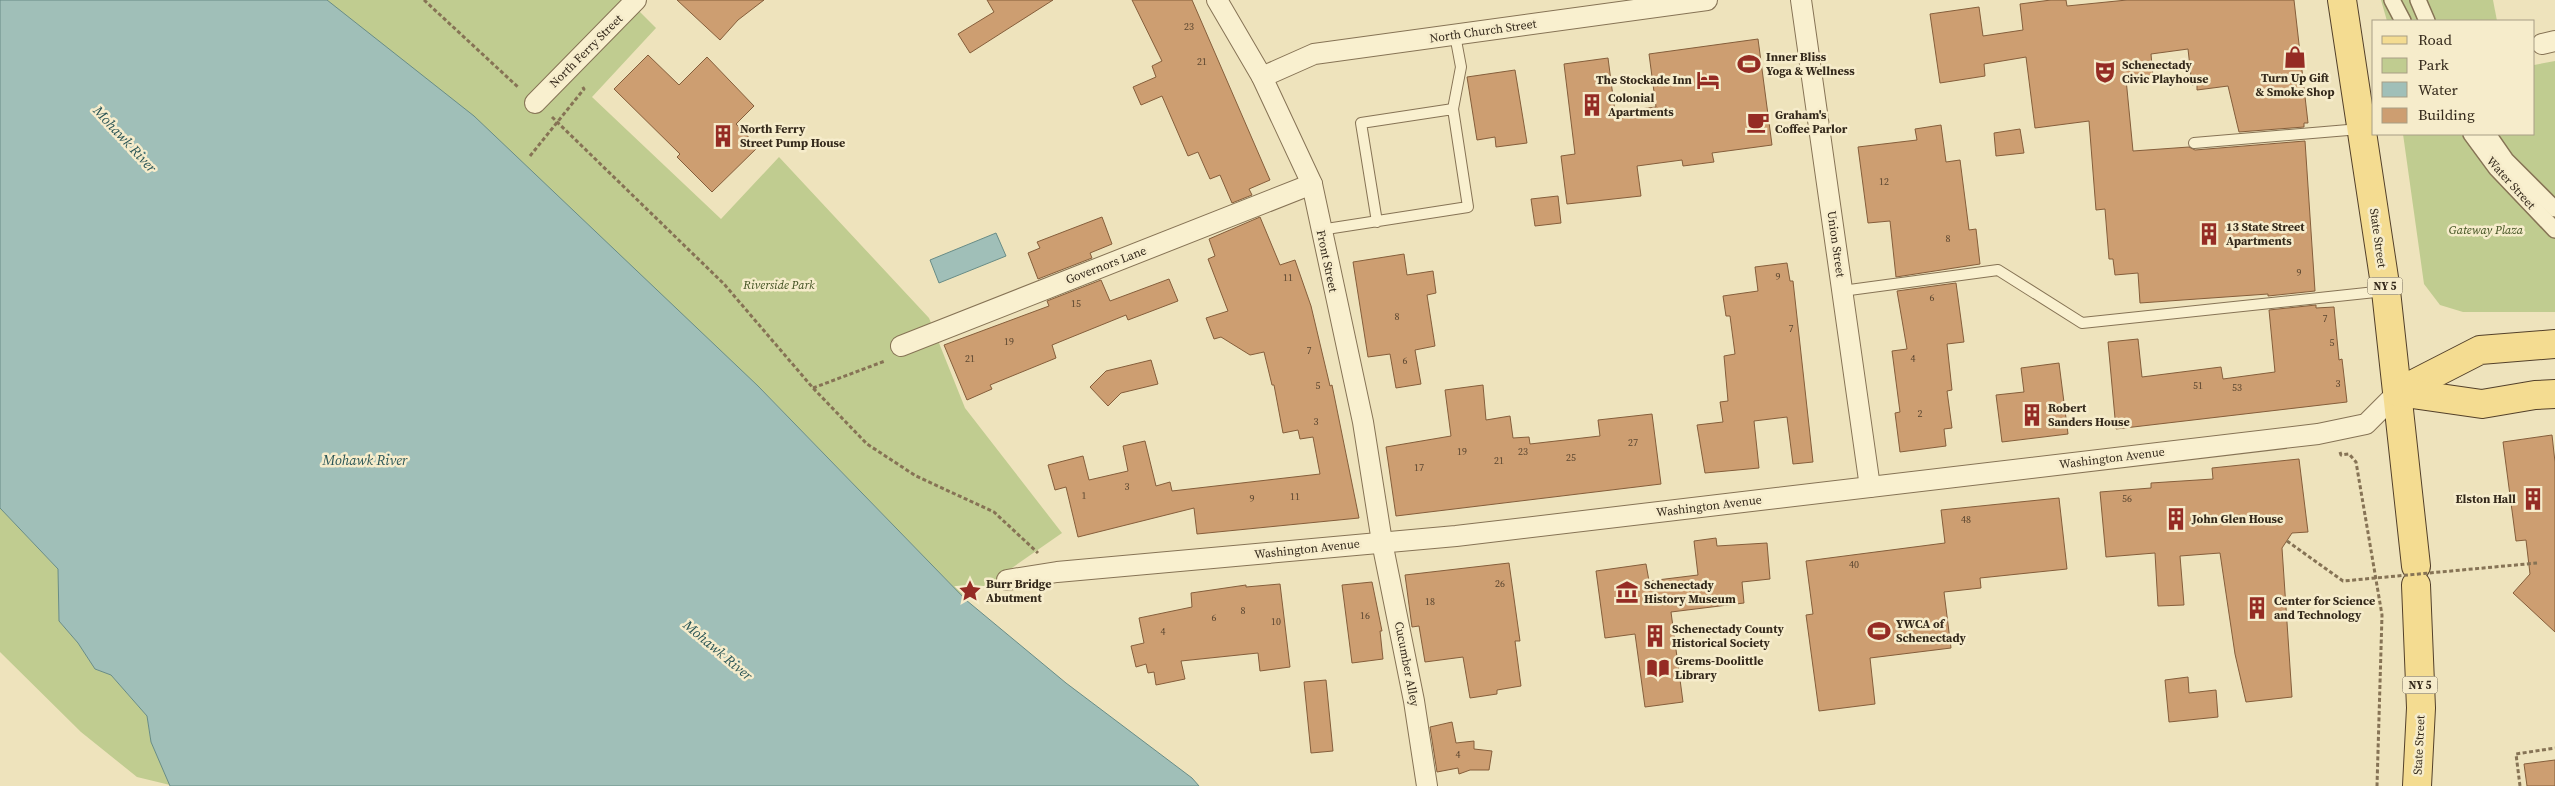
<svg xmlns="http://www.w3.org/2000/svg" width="2555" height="786" font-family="'Source Serif 4',serif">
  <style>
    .green { fill: #c0cc90 }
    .water { fill: #a0bfb8; stroke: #688c86 }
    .building { fill: #cd9e71; stroke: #855e3b }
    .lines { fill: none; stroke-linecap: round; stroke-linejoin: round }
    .service-casing { stroke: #867355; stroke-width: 12 }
    .pedestrian-casing { stroke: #867355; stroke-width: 18 }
    .minor-casing { stroke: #867355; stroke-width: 22 }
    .primary-casing { stroke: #53402a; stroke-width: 30 }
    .path { stroke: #867355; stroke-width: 3; stroke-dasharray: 4 2.5; stroke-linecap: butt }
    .service { stroke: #f9f0cf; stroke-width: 10 }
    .pedestrian { stroke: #f9f0cf; stroke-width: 15 }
    .minor { stroke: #f9f0cf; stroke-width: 20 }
    .primary { stroke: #f4dc91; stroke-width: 28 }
    .path-bridge { stroke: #867355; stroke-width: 3; stroke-dasharray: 4 2.5; stroke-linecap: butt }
    .labels { text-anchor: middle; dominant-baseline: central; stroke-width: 5; stroke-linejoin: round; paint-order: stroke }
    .number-label { font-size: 10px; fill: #5a4630 }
    .shield { fill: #f6eccb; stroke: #6e6450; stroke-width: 1 }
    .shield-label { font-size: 11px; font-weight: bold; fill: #34291b }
    .street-label { font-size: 12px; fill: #34291b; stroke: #f6eccb }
    .poi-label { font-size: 12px; font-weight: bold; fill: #34291b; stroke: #f6eccb; text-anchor: start }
    .park-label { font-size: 12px; font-style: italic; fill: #415121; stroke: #f6eccb }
    .water-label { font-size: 14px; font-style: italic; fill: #295455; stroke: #f6eccb }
  </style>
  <rect width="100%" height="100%" fill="#eee3bc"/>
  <g class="green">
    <polygon points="327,0 628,0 656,28 592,97 721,219 779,157 929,318 965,408 1062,533 966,600 758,386"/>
    <polygon points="2381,0 2493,0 2497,21 2387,21"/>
    <polygon points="2555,61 2555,312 2463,312 2440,305 2424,284 2403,134 2534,134 2534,65"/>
    <polygon points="0,508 58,569 59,621 78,643 95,669 111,675 147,716 151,742 170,785 137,777 81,732 0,652"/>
  </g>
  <g class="water">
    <polygon points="0,0 327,0 474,116 758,386 966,600 1066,683 1192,778 1199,786 170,786 151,742 147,716 111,675 95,669 78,643 59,621 58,569 0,508"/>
    <polygon points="996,233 1006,256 939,283 930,260"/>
  </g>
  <g class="building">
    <polygon points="677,0 764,0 738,20 720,40"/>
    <polygon points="987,0 1053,0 970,53 958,34 994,12"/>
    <polygon points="1132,0 1192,0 1270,180 1249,189 1252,195 1232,203 1220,175 1210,179 1198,152 1188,156 1162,96 1141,105 1133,87 1156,77 1152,66 1162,61"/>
    <polygon points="2051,0 2066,0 2067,6 2127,0 2294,0 2308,123 2304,123 2304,127 2239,132 2228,86 2197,90 2197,84 2192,85 2188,49 2151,54 2153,77 2126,79 2133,151 2189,147 2195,150 2305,141 2315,291 2268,296 2268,294 2140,303 2138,273 2115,275 2113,259 2109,259 2105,209 2096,210 2089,121 2035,128 2026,57 1984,64 1985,76 1940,83 1930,14 1979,7 1983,36 2023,30 2020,4"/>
    <polygon points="1758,39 1772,145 1712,153 1714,162 1683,166 1682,160 1637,166 1641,196 1567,204 1561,156 1575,154 1564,64 1608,58 1615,112 1656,107 1649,54"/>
    <polygon points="648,55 679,85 707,57 754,106 736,124 758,147 712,192 677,157 680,154 614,89"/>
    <polygon points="1515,70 1527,143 1496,147 1495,137 1477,140 1467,77"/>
    <polygon points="1941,125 1946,162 1960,160 1969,230 1976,229 1980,264 1896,277 1890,221 1868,223 1858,147 1917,140 1915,129"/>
    <polygon points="2020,129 2024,153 1996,156 1994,133"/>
    <polygon points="1558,196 1561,223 1535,226 1531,199"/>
    <polygon points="1102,217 1112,244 1090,253 1092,258 1038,279 1028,253 1040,248 1037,242"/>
    <polygon points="1260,217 1280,265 1295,260 1311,306 1330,386 1332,385 1359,518 1197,534 1194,508 1078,537 1066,487 1055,490 1048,465 1083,456 1089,480 1128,471 1123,446 1145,441 1156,486 1170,482 1172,491 1320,474 1313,437 1300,439 1298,430 1283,433 1274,385 1272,385 1264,352 1250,355 1221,337 1214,339 1206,318 1228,311 1208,259 1215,256 1209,239"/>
    <polygon points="1404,254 1407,275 1433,271 1436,293 1427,295 1435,346 1415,350 1421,384 1396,388 1390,354 1368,357 1353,262"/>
    <polygon points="1787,263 1790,281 1793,281 1813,462 1793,464 1787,417 1754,421 1759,468 1705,473 1697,425 1723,422 1720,402 1728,401 1724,356 1735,354 1730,316 1726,316 1723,296 1758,291 1755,267"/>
    <polygon points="1169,279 1178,301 1128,320 1126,315 1052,345 1056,358 990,385 992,389 967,400 944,345 1049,306 1047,301 1101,280 1110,301"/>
    <polygon points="1956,283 1964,342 1947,344 1952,390 1947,391 1952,428 1944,429 1946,446 1900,452 1895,413 1900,412 1892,351 1907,349 1897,291"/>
    <polygon points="2316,305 2316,308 2334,307 2339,360 2342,359 2347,402 2116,429 2108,342 2138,339 2142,377 2221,367 2223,379 2275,372 2269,310"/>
    <polygon points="1151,360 1158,384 1121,393 1108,406 1090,387 1106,371"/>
    <polygon points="2059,363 2068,434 2002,442 1996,395 2024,392 2021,368"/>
    <polygon points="1483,385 1486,420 1510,416 1513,438 1529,437 1530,444 1600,436 1598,420 1652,414 1661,484 1396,516 1386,447 1451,436 1445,390"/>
    <polygon points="2552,435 2555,462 2555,632 2513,593 2530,574 2526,540 2516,541 2503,442"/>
    <polygon points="2299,459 2308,532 2292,533 2282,548 2292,697 2246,702 2235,654 2220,553 2180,556 2184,605 2158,606 2155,553 2106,557 2100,492 2151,488 2151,483 2213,479 2212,468"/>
    <polygon points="2059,498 2067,569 1980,578 1981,588 1944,592 1951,648 1870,658 1875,704 1819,711 1806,615 1813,614 1806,561 1945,543 1941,510"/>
    <polygon points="1716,538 1717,546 1767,543 1770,579 1742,582 1744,603 1671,612 1683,702 1645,707 1635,634 1605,638 1596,571 1646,564 1649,581 1698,575 1694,541"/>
    <polygon points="1509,563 1520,641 1515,641 1521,686 1497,690 1497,694 1470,698 1463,657 1425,662 1419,626 1412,627 1405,575"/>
    <polygon points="1372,582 1382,631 1380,631 1383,659 1352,663 1342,585"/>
    <polygon points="1280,584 1290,667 1260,671 1258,653 1181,661 1185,679 1156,685 1154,672 1148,673 1146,664 1136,667 1131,646 1144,643 1139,618 1192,607 1191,593 1246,585 1246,587"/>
    <polygon points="2188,677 2189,693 2216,690 2218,717 2169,722 2165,680"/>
    <polygon points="1326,680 1333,751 1311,753 1304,682"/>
    <polygon points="1452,722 1456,743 1474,741 1474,749 1492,751 1489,770 1470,770 1459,774 1458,768 1437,772 1430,727"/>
    <polygon points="2555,760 2555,786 2527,786 2524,764"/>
  </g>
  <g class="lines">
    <defs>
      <g id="service">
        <polyline points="1453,109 1461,67 1455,35"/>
        <polyline points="2194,143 2360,129"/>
        <polyline points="1320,230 1468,207 1453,109 1361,123 1377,222"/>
        <polyline points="1842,291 1998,270 2082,323 2385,291"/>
      </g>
      <g id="pedestrian">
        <polyline points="2392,0 2403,21"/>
        <polyline points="2418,0 2427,21"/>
        <polyline points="2471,134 2496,168 2555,230"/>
        <polyline points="2488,134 2506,160 2555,209"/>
      </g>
      <g id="minor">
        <polyline points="1217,0 1262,77 1312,184 1363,422 1382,542 1414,701 1427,786"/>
        <polyline points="1801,0 1870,487"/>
        <polyline points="2542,44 2555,41"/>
        <polyline points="1262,77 1314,54 1707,0"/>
        <polyline points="535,103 636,0"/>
        <polyline points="901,346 1312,184"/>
        <polyline points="1007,580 1057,572 1456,536 2318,434 2366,424 2398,392"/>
      </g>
      <g id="primary">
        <polyline points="2342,0 2386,291 2416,566"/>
        <polyline points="2398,392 2480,350 2555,344"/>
        <polyline points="2398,392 2482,404 2535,395 2555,394"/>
        <polyline points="2416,585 2421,708 2417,786"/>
      </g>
    </defs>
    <use href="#service" class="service-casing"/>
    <use href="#pedestrian" class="pedestrian-casing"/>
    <use href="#minor" class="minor-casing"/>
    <use href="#primary" class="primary-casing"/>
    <g class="path">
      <polyline points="424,0 519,88"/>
      <polyline points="552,117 724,284 813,388 867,444 916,476 994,512 1038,553"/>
      <polyline points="530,156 584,89 582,86"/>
      <polyline points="813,388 885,361"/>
      <polyline points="2340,452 2341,455 2349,454 2356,462 2382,615 2377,786"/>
      <polyline points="2520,786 2516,754 2555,748"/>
    </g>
    <use href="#service" class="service"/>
    <use href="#pedestrian" class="pedestrian"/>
    <use href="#minor" class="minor"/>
    <use href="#primary" class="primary"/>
    <polyline class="path-bridge" points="2287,541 2343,581 2537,563"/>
  </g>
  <defs>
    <symbol id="shop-bare" viewBox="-9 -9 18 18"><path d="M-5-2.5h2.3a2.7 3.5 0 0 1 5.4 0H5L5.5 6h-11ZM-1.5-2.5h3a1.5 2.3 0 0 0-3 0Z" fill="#952c24" stroke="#f6eccb" stroke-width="2.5" paint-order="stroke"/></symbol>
    <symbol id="stadium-bare" viewBox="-9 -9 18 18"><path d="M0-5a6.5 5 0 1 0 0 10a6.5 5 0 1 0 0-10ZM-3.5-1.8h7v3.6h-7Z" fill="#952c24" stroke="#f6eccb" stroke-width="2.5" paint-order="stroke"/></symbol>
    <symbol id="theatre-bare" viewBox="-9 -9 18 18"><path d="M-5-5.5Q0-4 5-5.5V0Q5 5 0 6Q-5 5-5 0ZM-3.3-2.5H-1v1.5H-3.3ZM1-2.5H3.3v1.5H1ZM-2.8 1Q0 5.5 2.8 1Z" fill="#952c24" stroke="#f6eccb" stroke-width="2.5" paint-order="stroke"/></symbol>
    <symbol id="hotel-bare" viewBox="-9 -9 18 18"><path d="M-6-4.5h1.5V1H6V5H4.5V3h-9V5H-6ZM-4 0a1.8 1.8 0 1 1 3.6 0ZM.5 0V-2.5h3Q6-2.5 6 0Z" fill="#952c24" stroke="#f6eccb" stroke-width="2.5" paint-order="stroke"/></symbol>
    <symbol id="building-bare" viewBox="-9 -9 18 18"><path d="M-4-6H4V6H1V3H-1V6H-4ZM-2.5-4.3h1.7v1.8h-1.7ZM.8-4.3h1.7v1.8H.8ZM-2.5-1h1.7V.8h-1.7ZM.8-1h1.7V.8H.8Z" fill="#952c24" stroke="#f6eccb" stroke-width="2.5" paint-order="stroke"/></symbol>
    <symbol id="cafe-bare" viewBox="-9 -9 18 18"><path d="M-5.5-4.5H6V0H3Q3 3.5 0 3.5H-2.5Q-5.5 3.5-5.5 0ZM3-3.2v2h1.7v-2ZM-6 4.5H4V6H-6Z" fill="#952c24" stroke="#f6eccb" stroke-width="2.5" paint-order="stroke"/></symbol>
    <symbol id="sight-bare" viewBox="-9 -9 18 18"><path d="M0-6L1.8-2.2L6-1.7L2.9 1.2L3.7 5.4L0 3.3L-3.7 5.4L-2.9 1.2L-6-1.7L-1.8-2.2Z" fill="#952c24" stroke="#f6eccb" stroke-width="2.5" paint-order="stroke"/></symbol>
    <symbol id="museum-bare" viewBox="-9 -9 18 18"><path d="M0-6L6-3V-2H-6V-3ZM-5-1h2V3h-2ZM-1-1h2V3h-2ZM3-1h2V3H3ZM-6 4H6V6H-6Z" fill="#952c24" stroke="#f6eccb" stroke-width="2.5" paint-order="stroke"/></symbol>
    <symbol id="library-bare" viewBox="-9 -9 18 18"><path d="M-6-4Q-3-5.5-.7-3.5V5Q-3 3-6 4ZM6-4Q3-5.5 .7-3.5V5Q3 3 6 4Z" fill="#952c24" stroke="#f6eccb" stroke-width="2.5" paint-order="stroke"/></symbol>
  </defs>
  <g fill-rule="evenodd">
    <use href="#shop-bare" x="2279" y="41" width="32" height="32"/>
    <use href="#stadium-bare" x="1733" y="48" width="32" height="32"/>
    <use href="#theatre-bare" x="2089" y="56" width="32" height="32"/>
    <use href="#hotel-bare" x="1692" y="64" width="32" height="32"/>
    <use href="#building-bare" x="1576" y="89" width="32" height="32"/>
    <use href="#cafe-bare" x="1742" y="106" width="32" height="32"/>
    <use href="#building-bare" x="707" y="120" width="32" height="32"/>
    <use href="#building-bare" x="2193" y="218" width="32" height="32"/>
    <use href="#building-bare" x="2016" y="399" width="32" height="32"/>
    <use href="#building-bare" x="2517" y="483" width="32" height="32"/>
    <use href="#building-bare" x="2160" y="503" width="32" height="32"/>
    <use href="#sight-bare" x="954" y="575" width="32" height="32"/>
    <use href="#museum-bare" x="1611" y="576" width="32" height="32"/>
    <use href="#building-bare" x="2241" y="592" width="32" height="32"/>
    <use href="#stadium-bare" x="1863" y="615" width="32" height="32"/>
    <use href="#building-bare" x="1639" y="620" width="32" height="32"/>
    <use href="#library-bare" x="1642" y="652" width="32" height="32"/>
  </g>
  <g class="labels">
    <g class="number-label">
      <text x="1189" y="26">23</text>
      <text x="1202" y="61">21</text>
      <text x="1884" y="181">12</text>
      <text x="1948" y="238">8</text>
      <text x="2299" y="272">9</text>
      <text x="1778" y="276">9</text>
      <text x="1288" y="277">11</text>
      <text x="1932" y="297">6</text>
      <text x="1076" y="303">15</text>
      <text x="1397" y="316">8</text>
      <text x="2325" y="318">7</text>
      <text x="1791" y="328">7</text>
      <text x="1009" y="341">19</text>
      <text x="2332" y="342">5</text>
      <text x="1309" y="350">7</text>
      <text x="970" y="358">21</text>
      <text x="1913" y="358">4</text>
      <text x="1405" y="360">6</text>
      <text x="2338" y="383">3</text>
      <text x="1318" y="385">5</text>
      <text x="2198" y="385">51</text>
      <text x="2237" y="387">53</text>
      <text x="1920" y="413">2</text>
      <text x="1316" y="421">3</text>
      <text x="1633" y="442">27</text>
      <text x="1462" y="451">19</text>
      <text x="1523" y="451">23</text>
      <text x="1571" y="457">25</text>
      <text x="1499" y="460">21</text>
      <text x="1419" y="467">17</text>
      <text x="1127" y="486">3</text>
      <text x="1084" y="495">1</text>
      <text x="1295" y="496">11</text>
      <text x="1252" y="498">9</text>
      <text x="2127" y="498">56</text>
      <text x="1966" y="519">48</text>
      <text x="1854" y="564">40</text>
      <text x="1500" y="583">26</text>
      <text x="1430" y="601">18</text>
      <text x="1243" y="610">8</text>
      <text x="1365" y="615">16</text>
      <text x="1214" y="617">6</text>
      <text x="1276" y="621">10</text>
      <text x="1163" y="631">4</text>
      <text x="1458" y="754">4</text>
    </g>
    <g class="shield">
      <rect x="2367.5" y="277.5" width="35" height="17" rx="4"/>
      <rect x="2402.5" y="676.5" width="35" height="17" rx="4"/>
    </g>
    <g class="shield-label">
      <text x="2385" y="286">NY 5</text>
      <text x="2420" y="685">NY 5</text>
    </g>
    <g class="street-label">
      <text transform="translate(1483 31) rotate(-8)">North Church Street</text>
      <text transform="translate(586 51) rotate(-45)">North Ferry Street</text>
      <text transform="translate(2511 183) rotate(48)">Water Street</text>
      <text transform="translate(2378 238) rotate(82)">State Street</text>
      <text transform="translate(1836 244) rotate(82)">Union Street</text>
      <text transform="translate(1327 261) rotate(78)">Front Street</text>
      <text transform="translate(1106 265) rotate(-21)">Governors Lane</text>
      <text transform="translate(2112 458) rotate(-7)">Washington Avenue</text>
      <text transform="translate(1709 506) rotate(-7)">Washington Avenue</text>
      <text transform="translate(1307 549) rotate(-6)">Washington Avenue</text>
      <text transform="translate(1407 664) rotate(79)">Cucumber Alley</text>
      <text transform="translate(2419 745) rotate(-87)">State Street</text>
    </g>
    <g class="poi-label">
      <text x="1766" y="57">Inner Bliss<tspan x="1766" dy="14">Yoga &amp; Wellness</tspan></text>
      <text x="2122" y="65">Schenectady<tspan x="2122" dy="14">Civic Playhouse</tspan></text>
      <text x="2295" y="78" text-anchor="middle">Turn Up Gift<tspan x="2295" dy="14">&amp; Smoke Shop</tspan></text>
      <text x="1692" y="80" text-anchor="end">The Stockade Inn</text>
      <text x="1608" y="98">Colonial<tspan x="1608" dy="14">Apartments</tspan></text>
      <text x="1775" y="115">Graham's<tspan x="1775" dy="14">Coffee Parlor</tspan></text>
      <text x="740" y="129">North Ferry<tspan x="740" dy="14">Street Pump House</tspan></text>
      <text x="2226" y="227">13 State Street<tspan x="2226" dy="14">Apartments</tspan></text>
      <text x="2048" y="408">Robert<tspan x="2048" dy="14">Sanders House</tspan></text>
      <text x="2516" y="499" text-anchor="end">Elston Hall</text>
      <text x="2192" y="519">John Glen House</text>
      <text x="986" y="584">Burr Bridge<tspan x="986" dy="14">Abutment</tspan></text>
      <text x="1644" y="585">Schenectady<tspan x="1644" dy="14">History Museum</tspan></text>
      <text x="2274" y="601">Center for Science<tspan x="2274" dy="14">and Technology</tspan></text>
      <text x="1896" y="624">YWCA of<tspan x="1896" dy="14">Schenectady</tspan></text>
      <text x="1672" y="629">Schenectady County<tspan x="1672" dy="14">Historical Society</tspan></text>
      <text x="1675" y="661">Grems-Doolittle<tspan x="1675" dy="14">Library</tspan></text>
    </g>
    <g class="park-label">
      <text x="2486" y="230">Gateway Plaza</text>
      <text x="779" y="285">Riverside Park</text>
    </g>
    <g class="water-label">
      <text transform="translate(125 139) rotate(47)">Mohawk River</text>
      <text x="365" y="460">Mohawk River</text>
      <text transform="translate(718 650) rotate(40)">Mohawk River</text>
    </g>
  </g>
  <rect x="2372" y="20" width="162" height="115" fill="#f6eccb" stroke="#a89e85"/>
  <rect x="2382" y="36" width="25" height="8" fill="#f4dc91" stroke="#a89e85"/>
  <text x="2418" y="45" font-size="15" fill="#34291b">Road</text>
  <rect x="2382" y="58" width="25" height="15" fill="#c0cc90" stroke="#a89e85"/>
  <text x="2418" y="70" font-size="15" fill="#34291b">Park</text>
  <rect x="2382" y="82" width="25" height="15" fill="#a0bfb8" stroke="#a89e85"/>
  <text x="2418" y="95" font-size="15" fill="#34291b">Water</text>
  <rect x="2382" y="108" width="25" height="15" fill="#cd9e71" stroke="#a89e85"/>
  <text x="2418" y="120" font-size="15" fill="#34291b">Building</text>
</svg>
